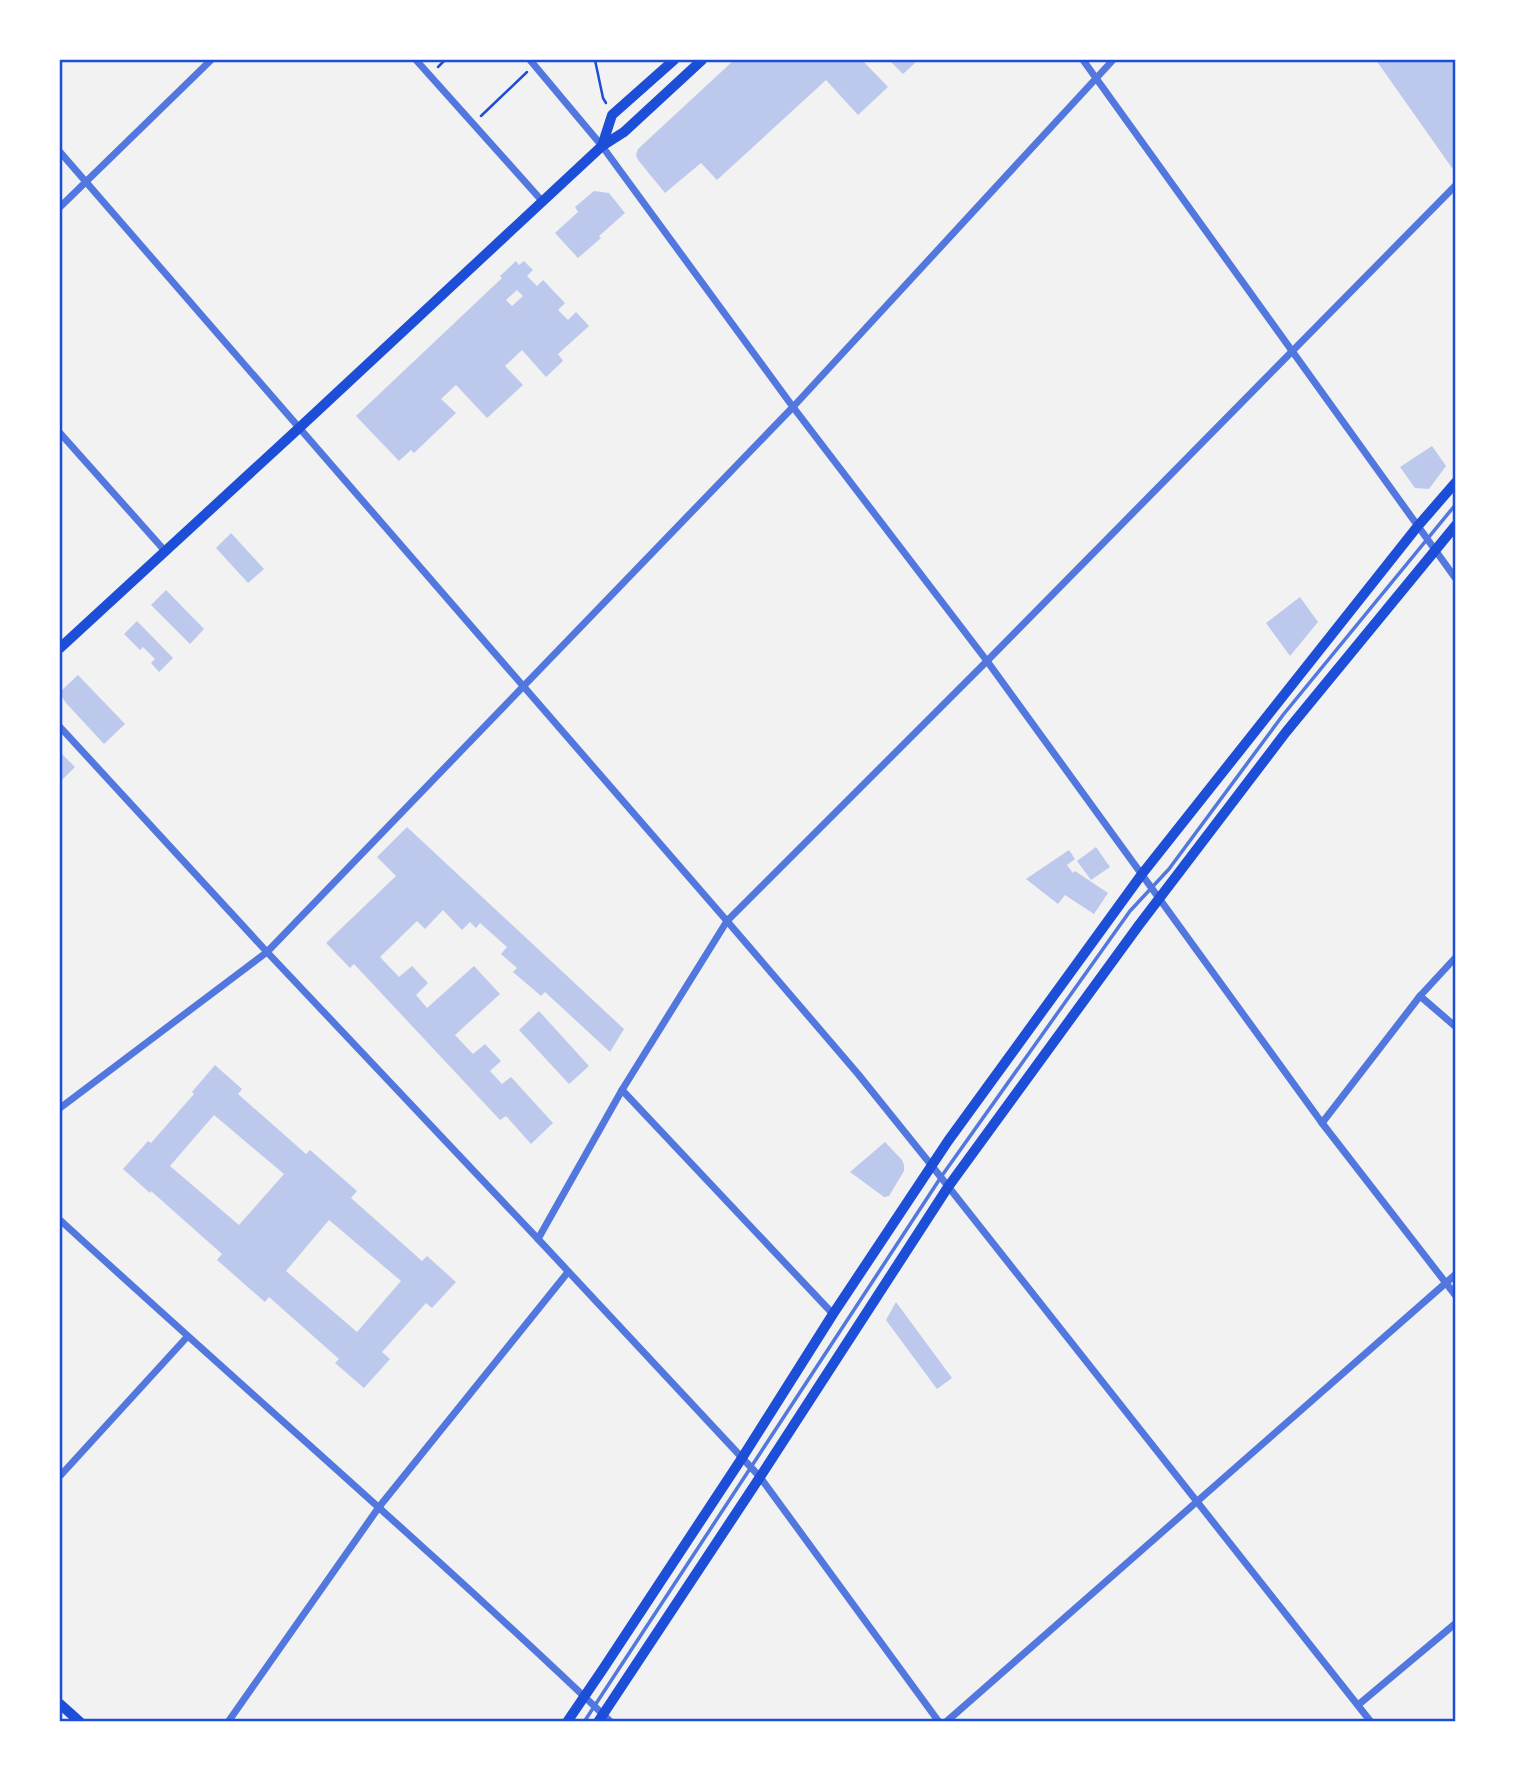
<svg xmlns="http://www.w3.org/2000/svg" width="1515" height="1781" font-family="'Alegreya Sans',sans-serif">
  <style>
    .building { fill: #bdc9ec; fill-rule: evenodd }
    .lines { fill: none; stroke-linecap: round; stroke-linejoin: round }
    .path { stroke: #1d4ed8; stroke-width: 2.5 }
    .service { stroke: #5277de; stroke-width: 3.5 }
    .minor { stroke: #5277de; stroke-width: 7 }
    .secondary { stroke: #1d4ed8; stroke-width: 10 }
    .neatline { fill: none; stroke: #1d4ed8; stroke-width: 2.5 }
  </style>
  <rect width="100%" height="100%" fill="#f2f2f2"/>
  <g class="building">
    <polygon points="734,60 862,60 888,87 858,115 826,80 717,180 701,163 665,193 638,160 636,155 638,149"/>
    <polygon points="889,60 913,60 915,63 903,74"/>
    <polygon points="1376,60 1455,60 1455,165 1452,168"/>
    <polygon points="594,191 609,193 625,213 599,236 601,238 578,258 555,233 578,212 575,207"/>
    <path d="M 516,261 L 519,265 L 524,261 L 533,270 L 527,276 L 537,286 L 543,280 L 565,303 L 558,310 L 568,320 L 576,312 L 589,326 L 558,354 L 563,361 L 546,377 L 522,350 L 505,366 L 523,385 L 487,418 L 456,385 L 441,399 L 456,413 L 414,453 L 411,450 L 399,461 L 356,416 L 502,278 L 500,276 ZM 517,290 L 523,296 L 512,306 L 506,300 Z"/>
    <polygon points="1432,446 1446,466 1429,489 1415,488 1400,467"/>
    <polygon points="231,533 264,569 248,583 216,548"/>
    <polygon points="166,590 204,629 190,644 151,605"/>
    <polygon points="1300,597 1318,622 1290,656 1266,623"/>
    <polygon points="137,621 173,658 159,672 151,663 155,659 143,647 140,650 124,634"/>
    <polygon points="78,675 125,724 104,744 66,703 61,695 62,690"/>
    <polygon points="60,752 75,767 60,782"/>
    <polygon points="407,827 624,1029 610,1052 545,992 541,996 513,972 517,968 501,954 507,947 480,923 476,928 470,922 462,930 443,910 425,929 417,921 380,957 399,977 412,966 428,983 416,995 427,1008 474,966 500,994 455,1035 473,1054 485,1044 501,1061 490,1071 502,1084 511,1077 553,1123 531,1144 506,1116 500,1120 354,964 350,968 326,943 396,876 377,857"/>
    <polygon points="1096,847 1110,867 1091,880 1077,861"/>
    <polygon points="1069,850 1075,859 1067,865 1073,873 1075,871 1108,893 1094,914 1065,895 1058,904 1026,879"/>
    <polygon points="539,1011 589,1066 569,1084 519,1030"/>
    <path d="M 215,1065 L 242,1089 L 238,1094 L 306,1154 L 310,1150 L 357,1191 L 351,1198 L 422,1261 L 427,1256 L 456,1282 L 432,1308 L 426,1303 L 382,1352 L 390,1359 L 364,1388 L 335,1363 L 339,1359 L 269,1297 L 265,1302 L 217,1260 L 222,1254 L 151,1191 L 150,1193 L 123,1169 L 148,1141 L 151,1143 L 194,1094 L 192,1092 ZM 214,1115 L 284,1174 L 239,1225 L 170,1166 ZM 329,1220 L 401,1281 L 357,1332 L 286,1271 Z"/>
    <polygon points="885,1142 902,1160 904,1165 904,1171 889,1196 884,1197 850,1172"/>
    <polygon points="896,1302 952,1378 937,1389 886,1320"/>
  </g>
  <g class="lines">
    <g class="path">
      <polyline points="595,60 603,98 606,103"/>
      <polyline points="438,67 445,60"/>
      <polyline points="481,116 527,72"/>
    </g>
    <polyline class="service" points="584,1722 941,1177 1130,911 1169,869 1283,715 1456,504"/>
    <g class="minor">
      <polyline points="416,60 543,202"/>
      <polyline points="530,60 602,146 793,407 987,661 1322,1123 1456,1296"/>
      <polyline points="1083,60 1456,579"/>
      <polyline points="60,152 727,921 858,1074 932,1166 1371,1722"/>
      <polyline points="60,207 211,60"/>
      <polyline points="60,433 165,551"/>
      <polyline points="60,727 267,952 538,1239 760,1477 939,1722"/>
      <polyline points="1420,996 1456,1027"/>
      <polyline points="622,1090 833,1314"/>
      <polyline points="60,1108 267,952 793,407 1113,60"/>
      <polyline points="1322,1123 1420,996 1456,957"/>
      <path d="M 60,1220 C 243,1388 431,1550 611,1722"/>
      <polyline points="538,1239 622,1090 727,921 987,661 1456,185"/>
      <polyline points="60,1476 187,1337"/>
      <polyline points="1358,1705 1456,1623"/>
      <polyline points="228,1722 379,1507 568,1272"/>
      <polyline points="946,1722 1456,1274"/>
    </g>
    <g class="secondary">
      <polyline points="602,146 612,115 674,60"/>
      <polyline points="60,648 298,429 602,146 624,132 702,60"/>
      <polyline points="60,1704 80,1722"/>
      <polyline points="567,1722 603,1669 742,1458 833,1314 948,1141 1142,874 1417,527 1456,482"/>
      <polyline points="598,1722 760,1477 948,1187 1139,925 1286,732 1456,525"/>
    </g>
  </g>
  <rect width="1515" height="1781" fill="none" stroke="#ffffff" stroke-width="122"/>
  <rect x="61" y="61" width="1393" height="1659" class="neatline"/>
</svg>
